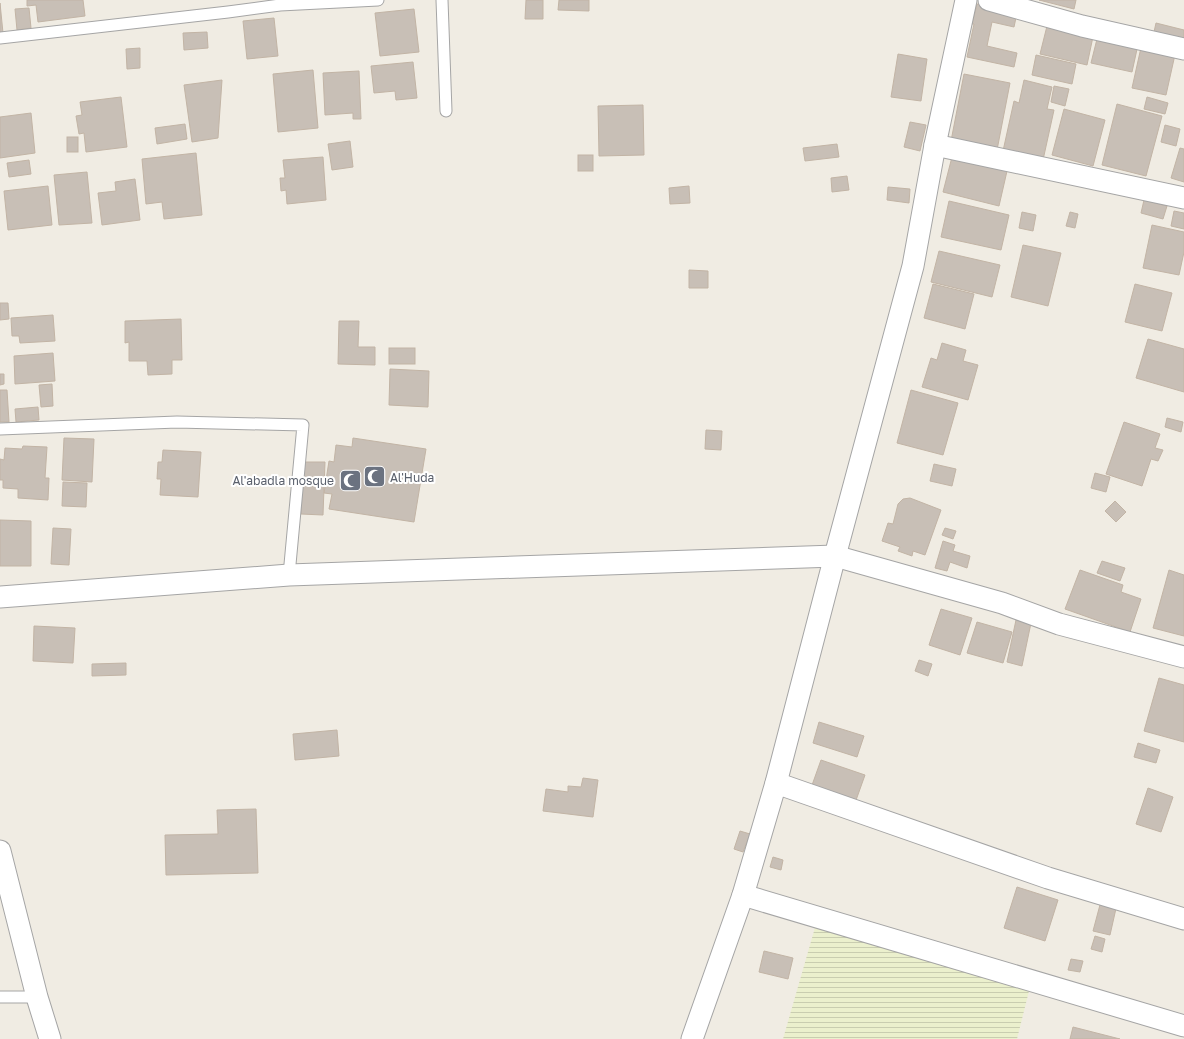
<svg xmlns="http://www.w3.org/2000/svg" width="1184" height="1039" font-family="'Golos Text',sans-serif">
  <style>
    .farmland { fill: url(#farmland-rules) }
    .building { fill: #c8bfb6; stroke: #c2b4a5 }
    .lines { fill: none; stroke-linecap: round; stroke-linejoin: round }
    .service-casing { stroke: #a5a5a5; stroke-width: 13 }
    .minor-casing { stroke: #a5a5a5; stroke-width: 23 }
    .service { stroke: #fff; stroke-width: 11 }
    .minor { stroke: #fff; stroke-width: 21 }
    .labels { text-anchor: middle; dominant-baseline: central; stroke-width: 4; stroke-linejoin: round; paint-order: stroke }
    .worship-label { font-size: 12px; fill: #5b616d; stroke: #fff; text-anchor: start }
  </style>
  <defs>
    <pattern id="farmland-rules" width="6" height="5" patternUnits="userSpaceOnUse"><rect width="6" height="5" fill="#ebf0cd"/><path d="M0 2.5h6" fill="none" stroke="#c9cdb0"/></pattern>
  </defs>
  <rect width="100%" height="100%" fill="#f0ece3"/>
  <polygon class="farmland" points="816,924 1029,991 1017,1039 783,1039"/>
  <g class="building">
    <polygon points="27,0 83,0 85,16 38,22 36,5 27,6"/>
    <polygon points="526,0 543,0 543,19 525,19"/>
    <polygon points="559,0 589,0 589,11 558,10"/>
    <polygon points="1039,0 1076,0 1074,9"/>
    <polygon points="0,3 3,33 0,33"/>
    <polygon points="977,4 1017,13 1014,27 992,22 987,46 1017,53 1014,67 967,57 974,24 972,24"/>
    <polygon points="29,8 31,28 17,30 15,9"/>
    <polygon points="414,9 419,52 380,56 375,13"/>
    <polygon points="274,18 278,56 247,59 243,21"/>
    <polygon points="1048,22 1094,32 1087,65 1040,54"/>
    <polygon points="1156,23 1184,30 1184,48 1152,41"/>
    <polygon points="1099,31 1139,40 1132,72 1091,63"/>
    <polygon points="207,32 208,48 184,50 183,33"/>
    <polygon points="1142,43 1176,50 1166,95 1132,88"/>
    <polygon points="140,48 140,68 127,69 126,49"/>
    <polygon points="898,54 927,59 921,101 891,97"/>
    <polygon points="1036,55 1076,64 1072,84 1032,75"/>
    <polygon points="413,62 417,98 396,100 395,91 374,93 371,66"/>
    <polygon points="313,70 318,128 278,132 273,74"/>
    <polygon points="359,71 361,119 353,119 353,113 325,115 323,73"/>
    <polygon points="964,74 1010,83 997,150 951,141"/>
    <polygon points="222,80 218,138 192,142 184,85"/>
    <polygon points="1024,80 1052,87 1047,109 1054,110 1043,160 1003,151 1014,101 1019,103"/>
    <polygon points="1054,86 1069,89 1065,106 1051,102"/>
    <polygon points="121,97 127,147 86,152 84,133 79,134 76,116 82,115 80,102"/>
    <polygon points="1147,97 1168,103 1165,114 1144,109"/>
    <polygon points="1117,104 1162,116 1146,176 1102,165"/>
    <polygon points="643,105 644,155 599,156 598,106"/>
    <polygon points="1064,109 1105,120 1093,166 1052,155"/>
    <polygon points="31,113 35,153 0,158 0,117"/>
    <polygon points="910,122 926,125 920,151 904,147"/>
    <polygon points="185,124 187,139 157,144 155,128"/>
    <polygon points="1165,125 1180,129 1176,146 1161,142"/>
    <rect x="67" y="137" width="11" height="15"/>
    <polygon points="350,141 353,167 332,170 328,144"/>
    <polygon points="837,144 839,157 805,161 803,148"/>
    <polygon points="1180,148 1184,149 1184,182 1171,178"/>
    <polygon points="196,153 202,215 164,219 162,202 146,204 142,159"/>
    <rect x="578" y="155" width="15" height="16"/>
    <polygon points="323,157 326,200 287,204 286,190 281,191 280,178 285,178 283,160"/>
    <polygon points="952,157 1007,171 999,206 943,192"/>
    <polygon points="29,160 31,174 9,177 7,163"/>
    <polygon points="87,172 92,223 59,225 54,175"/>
    <polygon points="847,176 849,190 832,192 831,178"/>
    <polygon points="135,179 140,220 102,225 98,193 116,191 115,182"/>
    <polygon points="48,186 52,225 8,230 4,191"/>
    <polygon points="689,186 690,203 670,204 669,188"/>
    <polygon points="888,187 910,189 909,203 887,200"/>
    <polygon points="1144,200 1167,206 1163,219 1141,213"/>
    <polygon points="949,201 1009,215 1001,250 941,237"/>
    <polygon points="1174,211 1184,213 1184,229 1171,226"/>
    <polygon points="1022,212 1036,215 1033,231 1019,228"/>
    <polygon points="1070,212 1078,214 1075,228 1066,226"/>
    <polygon points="1152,225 1184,232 1184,252 1179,275 1143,268"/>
    <polygon points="1023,245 1061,253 1048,306 1011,297"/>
    <polygon points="939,251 1000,265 992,297 931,282"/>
    <polygon points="689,270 708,271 708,288 689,288"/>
    <polygon points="933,284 974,294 965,329 924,318"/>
    <polygon points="1135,284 1172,293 1162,331 1125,322"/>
    <polygon points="0,303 8,303 9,319 0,320"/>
    <polygon points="53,315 55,341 20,343 19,336 12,336 11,318"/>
    <polygon points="181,319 182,360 172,360 172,374 148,375 147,361 129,361 129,342 125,343 125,321"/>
    <polygon points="339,321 359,321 358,347 375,347 375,365 338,364"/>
    <polygon points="1148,339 1184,349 1184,392 1136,378"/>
    <polygon points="942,343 966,350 963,361 978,365 968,400 922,387 931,358 937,360"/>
    <rect x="389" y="348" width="26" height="16"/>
    <polygon points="53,353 55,381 15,384 14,356"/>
    <polygon points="390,369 429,371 428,407 389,405"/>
    <polygon points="0,374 4,374 4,384 0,385"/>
    <polygon points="52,384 53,406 41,407 39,385"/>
    <polygon points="0,390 7,390 9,422 0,422"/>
    <polygon points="911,390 958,403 943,455 897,443"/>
    <polygon points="38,407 39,420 16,422 15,409"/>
    <polygon points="1167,418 1183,422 1181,432 1165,427"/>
    <polygon points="1124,422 1160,434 1155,448 1163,450 1158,461 1151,459 1142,486 1106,474"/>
    <polygon points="706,430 722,431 721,450 705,449"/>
    <polygon points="64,438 94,439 92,482 62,480"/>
    <polygon points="353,438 426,449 414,522 329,509 332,494 324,493 329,461 334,462 336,445 352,447"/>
    <polygon points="23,446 47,447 45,478 49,478 48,500 18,498 18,489 3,488 3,480 0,480 0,459 4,460 5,448 22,449"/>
    <polygon points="163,450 201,452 198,497 160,495 161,479 157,479 158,462 162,462"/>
    <polygon points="303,462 325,462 323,515 301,514"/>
    <polygon points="934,464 956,469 952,486 930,481"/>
    <polygon points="1095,473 1110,477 1106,492 1091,488"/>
    <polygon points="63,482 87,483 86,507 62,506"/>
    <polygon points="910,498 941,510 925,555 913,551 912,556 898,551 900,547 882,541 888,523 893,524 898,504 903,499"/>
    <polygon points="1115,501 1126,512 1116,522 1105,511"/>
    <polygon points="0,520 31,521 31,566 0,566"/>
    <polygon points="53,528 71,529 69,565 51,564"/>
    <polygon points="945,528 956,531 953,539 942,535"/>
    <polygon points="943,541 955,545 953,551 970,556 967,568 950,562 947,571 935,568"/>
    <polygon points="1102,561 1125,568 1120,581 1097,573"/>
    <polygon points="1080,570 1123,585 1121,592 1141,599 1130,632 1065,609"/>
    <polygon points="1169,570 1184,575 1184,636 1153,628"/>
    <polygon points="941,609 972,618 960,655 929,645"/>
    <polygon points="1016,620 1031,623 1022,666 1007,662"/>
    <polygon points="977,622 1012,632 1003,663 967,653"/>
    <polygon points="34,626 75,628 73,663 33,661"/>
    <polygon points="919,660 932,664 928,676 915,671"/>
    <polygon points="126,663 126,675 92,676 92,664"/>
    <polygon points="1159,678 1184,685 1184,742 1144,731"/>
    <polygon points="819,722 864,736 857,757 813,743"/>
    <polygon points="337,730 339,756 295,760 293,734"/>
    <polygon points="1138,743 1160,750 1156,763 1134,757"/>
    <polygon points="821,760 865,775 855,803 811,788"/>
    <polygon points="583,778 598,780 593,817 543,811 546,789 568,792 568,786 581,787"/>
    <polygon points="1148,788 1173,797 1161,832 1136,824"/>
    <polygon points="256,809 258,873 166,875 165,835 218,834 217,810"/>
    <polygon points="740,831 750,834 743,852 734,849"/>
    <polygon points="773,857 783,860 781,870 770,867"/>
    <polygon points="1017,887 1058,900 1045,941 1004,928"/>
    <polygon points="1101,901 1117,904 1110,935 1093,931"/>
    <polygon points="1095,936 1105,939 1102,952 1091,949"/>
    <polygon points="764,951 793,958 788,979 759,972"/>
    <polygon points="1071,959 1083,961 1080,972 1068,970"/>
    <polygon points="1073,1027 1120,1039 1070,1039"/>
  </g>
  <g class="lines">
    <defs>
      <g id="service">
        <polyline points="442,0 446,111"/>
        <polyline points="0,38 228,12 280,5 378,0"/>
        <polyline points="0,429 177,422 303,425 289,575"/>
        <polyline points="0,997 37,997"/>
      </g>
      <g id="minor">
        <polyline points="989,0 1082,26 1184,49"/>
        <polyline points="935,145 1184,198"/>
        <polyline points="0,597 289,575 835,556 1002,603 1059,624 1184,657"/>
        <polyline points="776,783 1048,878 1184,919"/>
        <polyline points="0,851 37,997 50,1039"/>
        <polyline points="743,895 1184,1026"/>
        <polyline points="692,1039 743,895 776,783 835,556 913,266 935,145 966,0"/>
      </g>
    </defs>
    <use href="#service" class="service-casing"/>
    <use href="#minor" class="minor-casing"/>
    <use href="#service" class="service"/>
    <use href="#minor" class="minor"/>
  </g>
  <defs>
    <symbol id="mosque-square" viewBox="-11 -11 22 22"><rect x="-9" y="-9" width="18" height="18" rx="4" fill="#6b7280" stroke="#fff"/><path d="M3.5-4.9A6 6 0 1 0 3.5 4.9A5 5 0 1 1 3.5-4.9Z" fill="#fff"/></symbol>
  </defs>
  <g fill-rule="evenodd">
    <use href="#mosque-square" x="362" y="464" width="25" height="25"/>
    <use href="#mosque-square" x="338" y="468" width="25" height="25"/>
  </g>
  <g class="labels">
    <g class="worship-label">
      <text x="390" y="477">Al'Huda</text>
      <text x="334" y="480" text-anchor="end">Al'abadla mosque</text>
    </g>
  </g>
</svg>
